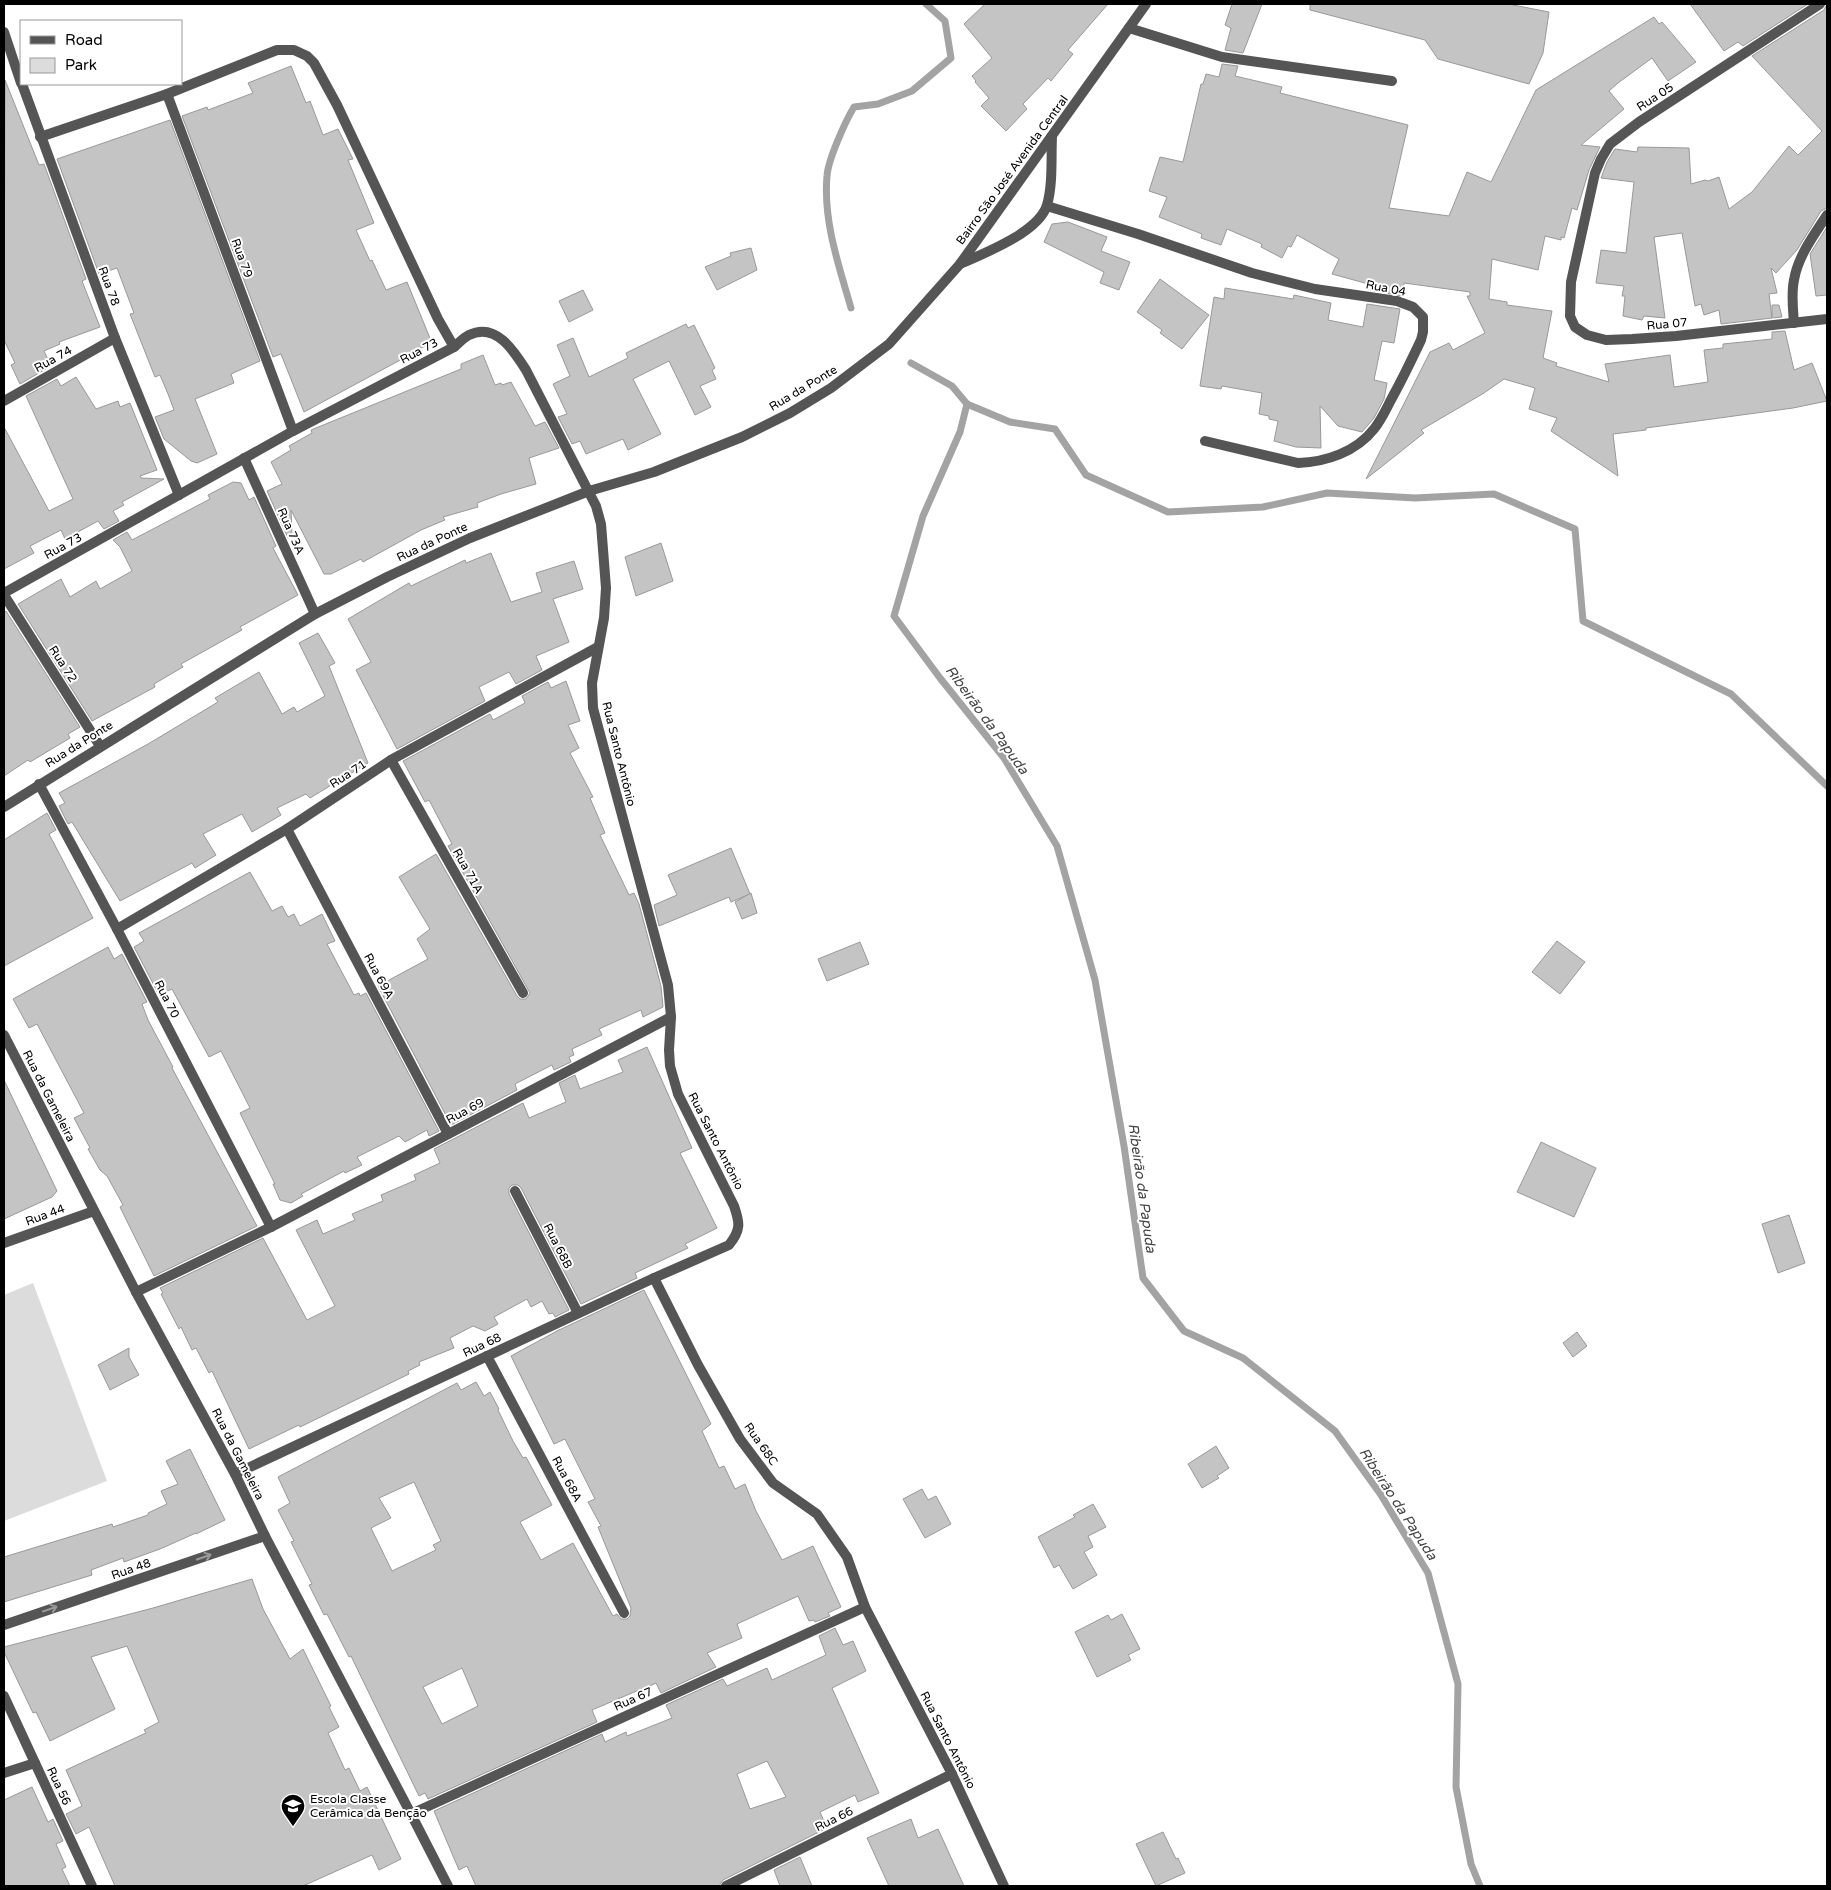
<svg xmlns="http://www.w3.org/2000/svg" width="1831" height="1890" font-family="'Varela Round',sans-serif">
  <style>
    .green { fill: #dcdcdc }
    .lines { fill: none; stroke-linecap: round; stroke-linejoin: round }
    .stream { stroke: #a3a3a3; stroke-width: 7 }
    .building { fill: #c4c4c4; stroke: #999; fill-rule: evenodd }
    .service { stroke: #555; stroke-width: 10 }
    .minor { stroke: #555; stroke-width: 10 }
    .tertiary { stroke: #555; stroke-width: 10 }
    .oneway { stroke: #999 }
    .labels { text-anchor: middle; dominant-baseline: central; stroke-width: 4; stroke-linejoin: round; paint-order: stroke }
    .street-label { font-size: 12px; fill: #000; stroke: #fff }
    .poi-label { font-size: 12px; fill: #000; stroke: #fff; text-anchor: start }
    .water-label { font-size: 14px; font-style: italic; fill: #444; stroke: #fff }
  </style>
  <rect width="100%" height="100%" fill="#fff"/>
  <polygon class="green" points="33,1283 107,1481 4,1521 4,1295"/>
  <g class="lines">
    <g class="stream">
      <path d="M 851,308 C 839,266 823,221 827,176 C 828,160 845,122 854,107 L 878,104 L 912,91 L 951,58 L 945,21 L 926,4"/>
      <polyline points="911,363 952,386 967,404 1010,422 1055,429 1086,475 1168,512 1263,507 1327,493 1415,498 1494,494 1575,529 1583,621 1731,694 1827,786"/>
      <polyline points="967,404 960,432 923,516 894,616 940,678 1004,758 1057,846 1095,980 1124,1146 1143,1278 1184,1331 1243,1358 1335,1431 1381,1495 1428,1573 1458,1684 1456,1787 1471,1864 1480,1886"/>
    </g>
  </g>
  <g class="building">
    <polygon points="985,4 1108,4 1068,50 1073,54 1051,81 1048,78 1023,104 1027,109 1006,131 981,106 989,98 975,82 976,81 972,76 992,58 964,24"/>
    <polygon points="1232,4 1262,4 1243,53 1225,50 1231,28 1225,25"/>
    <polygon points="1310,4 1508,4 1549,12 1543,53 1529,84 1438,59 1425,40 1310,10"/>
    <polygon points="1690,4 1808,4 1743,46 1738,42 1724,51"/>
    <polygon points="1827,4 1827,208 1821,211 1797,250 1776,273 1771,268 1777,293 1769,294 1772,318 1721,324 1719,310 1704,315 1701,304 1695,306 1682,233 1654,237 1665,318 1644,316 1642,320 1623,316 1625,296 1622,296 1624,286 1596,283 1601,250 1626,253 1634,182 1601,178 1607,162 1615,149 1637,152 1638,147 1689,148 1691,184 1705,180 1708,181 1719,177 1729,209 1752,192 1789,146 1798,155 1822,131 1752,56 1824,10"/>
    <polygon points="1654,17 1659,24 1662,22 1696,62 1668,81 1652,58 1618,83 1609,91 1624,109 1581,145 1600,147 1589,170 1577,210 1572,208 1564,238 1561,237 1561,240 1545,236 1538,270 1492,259 1489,299 1507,302 1507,305 1552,311 1543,358 1557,363 1556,366 1609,382 1605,364 1670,355 1674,387 1708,382 1704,350 1723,348 1723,344 1772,339 1772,332 1785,331 1794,370 1812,363 1827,401 1793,408 1646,428 1646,430 1613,434 1618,476 1551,431 1557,418 1529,409 1535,388 1504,379 1484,393 1421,430 1424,433 1366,479 1430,352 1449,343 1453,350 1485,333 1467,296 1470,296 1470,292 1404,283 1402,296 1370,290 1372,285 1332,274 1339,259 1297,235 1291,247 1288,246 1282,258 1261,247 1262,244 1227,229 1221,245 1201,238 1202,234 1159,217 1167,197 1149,191 1160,157 1183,162 1201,84 1203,84 1206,74 1219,77 1222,64 1238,66 1235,76 1282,87 1280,93 1408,125 1389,208 1449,216 1467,172 1491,182 1536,90"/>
    <polygon points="291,66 306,103 310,101 323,135 338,129 353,159 348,160 374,223 356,230 370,261 372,260 386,290 407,282 432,343 403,356 404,358 304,412 281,354 273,357 182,116 207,107 208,110 253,93 248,83"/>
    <polygon points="5,80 39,165 44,164 86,279 82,281 100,327 59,342 60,344 44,351 51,366 20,384 11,365 15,363 4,340"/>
    <polygon points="170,120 260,361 231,374 234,383 195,399 217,454 197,463 191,461 164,439 155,417 174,410 168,394 160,375 155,377 130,314 134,313 117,268 99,274 57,159"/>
    <polygon points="1068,222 1107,237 1101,251 1130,262 1119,290 1100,283 1104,272 1044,242 1052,224"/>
    <polygon points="1827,227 1827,295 1816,296 1810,254"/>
    <polygon points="751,248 757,270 717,290 705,267 731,256 730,253"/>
    <polygon points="1160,279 1209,315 1182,349 1160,333 1162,330 1137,312"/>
    <polygon points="1225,288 1293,299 1294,295 1331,303 1328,320 1363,327 1367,304 1400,309 1394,343 1382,341 1374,380 1387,383 1384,399 1374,418 1362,432 1338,426 1320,406 1321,448 1296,447 1274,441 1278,421 1269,419 1269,416 1259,414 1262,393 1222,386 1221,389 1200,386 1214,297 1224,299"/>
    <polygon points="583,290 593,310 569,322 559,301"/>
    <polygon points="1772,305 1779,305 1782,317 1772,318"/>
    <polygon points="686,324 688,328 694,325 715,368 712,370 716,379 700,386 711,407 695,415 669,361 633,379 661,434 628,450 623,439 586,454 580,441 572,444 558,417 567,414 553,384 570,376 557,345 573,338 589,377 628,358 626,353"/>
    <polygon points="483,355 495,385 501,383 502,385 511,382 535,426 545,422 559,448 529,458 536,484 501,494 477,503 478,507 443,517 445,520 421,530 363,562 361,559 331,574 324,574 291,510 292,535 288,538 267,491 282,484 271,462 291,450 289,446 312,433 311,430 461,369 461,364"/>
    <polygon points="76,377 96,409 118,401 120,407 130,403 157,470 140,476 141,478 164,479 122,502 124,505 113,511 119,521 104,529 98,521 65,539 61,530 30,546 34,553 4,569 4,427 49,511 73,499 26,396 57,379 61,386"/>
    <polygon points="233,482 241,483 249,500 254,497 276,546 273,548 298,595 240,627 242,630 181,664 183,667 154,684 155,687 92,721 18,604 61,579 70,597 96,581 100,589 132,571 120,547 113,540 127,532 132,540 210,499 208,495"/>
    <polygon points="661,543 673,581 636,596 625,557"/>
    <polygon points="491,553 511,602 542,592 536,573 574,561 583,589 553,599 569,642 536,656 542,670 516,684 509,672 479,687 485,701 397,749 356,670 371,662 348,619 409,583 411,586 465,560 466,563"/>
    <polygon points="6,611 80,727 68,734 70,738 30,762 28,760 4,776 4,613"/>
    <polygon points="318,633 335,663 329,666 368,763 310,798 306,794 277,808 281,815 252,832 242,814 203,834 216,855 195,868 192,863 120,901 72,822 68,824 59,806 65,803 59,793 148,744 218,702 215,698 259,672 282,714 294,707 297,712 325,696 299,643"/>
    <polygon points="566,681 580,721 568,725 579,748 570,753 593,797 590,798 605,833 600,835 629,895 634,893 639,904 661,986 663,1007 643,1017 641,1010 599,1029 602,1035 572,1049 574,1055 569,1057 571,1062 554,1070 552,1065 515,1084 517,1090 451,1125 378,986 428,959 417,939 430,929 399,877 436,854 517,996 520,999 526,999 530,993 448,846 452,844 429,800 425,802 403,761 490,714 493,720 525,703 522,696 548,682 551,688"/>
    <polygon points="47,813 56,830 49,834 93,918 4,966 4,840"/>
    <polygon points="731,848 750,894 731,902 729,897 659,926 654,905 677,895 668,875"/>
    <polygon points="250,872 272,911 282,906 288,917 294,914 300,926 322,914 335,941 327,944 354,995 359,993 360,996 366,993 439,1131 429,1136 427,1130 405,1142 399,1136 357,1157 362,1165 345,1173 344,1171 301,1194 303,1196 291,1203 280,1200 273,1184 275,1184 240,1113 250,1108 221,1051 209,1057 172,989 159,995 134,947 144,941 139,933"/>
    <polygon points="751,893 757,913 742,919 735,902"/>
    <polygon points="1557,941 1585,962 1560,994 1532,972"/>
    <polygon points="860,942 869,964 827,981 818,959"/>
    <polygon points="108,947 114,959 122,954 147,1002 142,1004 148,1020 173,1067 172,1068 257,1226 154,1276 120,1207 123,1205 107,1176 100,1170 88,1149 90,1148 74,1118 84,1113 37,1024 29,1028 13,999"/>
    <polygon points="647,1047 692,1148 680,1153 717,1228 685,1244 688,1248 635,1273 637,1278 581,1304 521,1188 518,1185 512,1185 509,1188 509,1194 569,1310 555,1317 553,1313 549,1314 542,1301 531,1307 527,1299 494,1317 498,1324 485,1331 473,1326 450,1338 454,1348 419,1362 420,1365 408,1371 409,1374 300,1427 299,1425 249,1449 212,1371 209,1373 196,1348 192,1350 181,1327 179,1329 161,1294 163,1293 160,1288 263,1238 307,1320 335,1306 296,1230 317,1220 323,1234 355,1220 352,1214 383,1201 381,1195 416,1180 414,1175 440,1163 434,1149 523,1103 529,1118 566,1102 559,1083 575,1075 580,1089 623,1072 618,1060"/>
    <polygon points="4,1080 57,1191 52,1197 4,1219"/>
    <polygon points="1541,1142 1596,1168 1574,1217 1517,1192"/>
    <polygon points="1789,1215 1805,1263 1778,1273 1762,1224"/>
    <path d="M 644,1290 L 711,1424 L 702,1431 L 719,1468 L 724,1466 L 735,1489 L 745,1484 L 756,1511 L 782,1560 L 813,1546 L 841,1607 L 828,1613 L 830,1616 L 815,1622 L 814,1620 L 809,1621 L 798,1596 L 737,1624 L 742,1638 L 707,1653 L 716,1667 L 661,1693 L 656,1683 L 640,1691 L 639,1690 L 592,1710 L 597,1722 L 428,1799 L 425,1793 L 419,1796 L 351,1656 L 349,1657 L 327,1614 L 324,1615 L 309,1585 L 312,1584 L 291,1542 L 294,1541 L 278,1510 L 290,1503 L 278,1477 L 457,1383 L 461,1390 L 476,1382 L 484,1396 L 490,1392 L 499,1409 L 498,1410 L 513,1441 L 523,1458 L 526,1457 L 552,1505 L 520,1522 L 541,1560 L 573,1543 L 613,1616 L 617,1614 L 621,1619 L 627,1619 L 630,1616 L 631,1608 L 598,1527 L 601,1526 L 588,1502 L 595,1499 L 565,1439 L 554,1444 L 511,1356 L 557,1331 ZM 414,1482 L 441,1541 L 433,1545 L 436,1550 L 392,1571 L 371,1528 L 391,1518 L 379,1498 ZM 462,1668 L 478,1706 L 442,1724 L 423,1687 Z"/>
    <polygon points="1577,1332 1587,1346 1573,1357 1563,1343"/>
    <polygon points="129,1348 129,1357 139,1375 110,1390 98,1365"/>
    <polygon points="1216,1446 1229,1468 1217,1476 1219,1478 1202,1488 1188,1464"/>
    <polygon points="190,1449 225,1520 196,1534 196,1533 160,1549 124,1562 123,1558 91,1570 92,1575 4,1602 4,1557 112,1524 113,1527 148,1515 148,1513 167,1504 161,1491 178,1484 166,1461"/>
    <polygon points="922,1489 928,1500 936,1496 951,1524 925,1538 903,1499"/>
    <polygon points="1093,1504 1106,1527 1088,1536 1093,1547 1084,1552 1097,1575 1073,1589 1059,1565 1054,1568 1038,1537 1075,1517 1073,1515"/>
    <polygon points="252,1579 263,1609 290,1659 303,1649 331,1706 329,1707 339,1727 328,1733 345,1770 349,1768 360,1791 367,1787 401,1859 379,1870 372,1855 303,1886 115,1886 89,1827 76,1834 66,1814 82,1806 66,1770 146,1733 144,1730 159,1722 127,1646 91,1657 115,1709 50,1741 36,1712 33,1713 4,1652 4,1647 153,1608"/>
    <polygon points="1122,1614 1140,1649 1128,1655 1131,1660 1097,1677 1075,1632 1108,1615 1111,1620"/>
    <path d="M 835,1628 L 843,1645 L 853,1641 L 866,1671 L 832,1688 L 879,1793 L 858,1802 L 855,1795 L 820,1812 L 827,1828 L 723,1880 L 719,1886 L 476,1886 L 467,1866 L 459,1870 L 434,1811 L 602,1734 L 605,1742 L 626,1732 L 627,1736 L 672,1718 L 666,1705 L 723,1679 L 727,1686 L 767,1668 L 772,1680 L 826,1655 L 819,1636 ZM 767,1761 L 786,1797 L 750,1809 L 737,1774 Z"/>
    <polygon points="32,1787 48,1822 53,1819 63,1841 56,1844 66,1867 62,1869 70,1886 4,1886 4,1800"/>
    <polygon points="911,1819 918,1838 938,1829 964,1886 889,1886 867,1838"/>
    <polygon points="1163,1832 1176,1859 1178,1858 1185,1873 1156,1886 1136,1844"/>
    <polygon points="800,1857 812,1886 780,1886 774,1870"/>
  </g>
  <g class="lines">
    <polyline class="service" points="1129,28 1222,57 1392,81"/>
    <g class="minor">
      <polyline points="1820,4 1639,122 1610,144 1601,159 1595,173 1571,282 1570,316 1575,327 1587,335 1606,340 1632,339 1676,336 1827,319"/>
      <polyline points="4,32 21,83"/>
      <polyline points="22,84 115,338 179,495"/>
      <polyline points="167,94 293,431"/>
      <polyline points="40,137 167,94 277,50 294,50 307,56 314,63 337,105 438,319 454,347"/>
      <path d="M 1047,206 L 1138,234 L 1252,273 L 1315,289 L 1397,301 L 1413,307 L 1423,317 L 1423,332 L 1421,340 C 1412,359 1403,378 1393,396 C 1387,407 1382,419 1374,429 C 1356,452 1326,462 1298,463 L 1205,441"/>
      <path d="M 960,264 C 985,253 1039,232 1047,205 C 1053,184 1051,159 1052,136"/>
      <path d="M 1794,323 C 1793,309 1791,294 1794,280 C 1798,256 1814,235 1827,215"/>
      <polyline points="4,401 115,338"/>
      <polyline points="244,458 315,614"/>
      <path d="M 4,593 L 293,431 L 454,347 C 459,343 463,338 469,335 C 496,322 514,351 526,370 L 596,506 L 601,524 L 606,588 L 604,618 L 592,683 L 593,708 L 668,985 L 671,1017 L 669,1050 L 670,1066 L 678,1094 L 734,1206 C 740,1223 741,1230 729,1245 L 654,1278 L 235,1474"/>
      <polyline points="4,595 100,746"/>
      <polyline points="391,760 523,993"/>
      <polyline points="39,784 117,929 271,1227"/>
      <polyline points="287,829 448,1134"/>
      <polyline points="117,929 287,829 391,760 598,647"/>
      <polyline points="515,1191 578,1313"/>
      <polyline points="4,1243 94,1211"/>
      <polyline points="654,1278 698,1365 740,1439 773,1483 817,1514 847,1557 865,1607 952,1774 1004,1886"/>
      <polyline points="136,1292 271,1227 671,1017"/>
      <polyline points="487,1356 624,1613"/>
      <polyline points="4,1625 265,1536"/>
      <polyline points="4,1696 92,1886"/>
      <polyline points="4,1773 35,1763"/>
      <polyline points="411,1814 865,1607"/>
      <polyline points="726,1886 952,1774"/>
    </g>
    <g class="tertiary">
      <polyline points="4,807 315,614 387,577 470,538 589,491 654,472 742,437 790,413 831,388 889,344 960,264 1146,4"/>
      <polyline points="4,1035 136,1292 235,1474 265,1536 411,1814 448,1886"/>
    </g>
  </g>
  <defs><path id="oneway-shaft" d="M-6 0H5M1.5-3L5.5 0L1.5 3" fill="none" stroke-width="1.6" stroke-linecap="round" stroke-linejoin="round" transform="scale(1.25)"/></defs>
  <g class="oneway">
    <use href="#oneway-shaft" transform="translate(204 1557) rotate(-19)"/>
    <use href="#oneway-shaft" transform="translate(50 1609) rotate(-19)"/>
  </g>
  <defs>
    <symbol id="school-pin" viewBox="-11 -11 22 30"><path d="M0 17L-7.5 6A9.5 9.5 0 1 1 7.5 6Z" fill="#000" stroke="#fff"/><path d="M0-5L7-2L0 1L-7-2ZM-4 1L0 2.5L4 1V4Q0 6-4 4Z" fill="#fff"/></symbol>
  </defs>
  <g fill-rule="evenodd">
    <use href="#school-pin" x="279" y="1792" width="28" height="38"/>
  </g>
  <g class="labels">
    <g class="street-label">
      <text transform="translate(1655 97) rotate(-33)">Rua 05</text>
      <text transform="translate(1012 170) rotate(-54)">Bairro São José Avenida Central</text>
      <text transform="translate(242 258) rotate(70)">Rua 79</text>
      <text transform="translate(109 286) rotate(70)">Rua 78</text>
      <text transform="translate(1386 288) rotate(11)">Rua 04</text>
      <text transform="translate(1667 324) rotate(-5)">Rua 07</text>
      <text transform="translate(419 351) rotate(-28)">Rua 73</text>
      <text transform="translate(53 359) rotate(-29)">Rua 74</text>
      <text transform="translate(803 388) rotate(-31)">Rua da Ponte</text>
      <text transform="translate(291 531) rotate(66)">Rua 73A</text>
      <text transform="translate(432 542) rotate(-25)">Rua da Ponte</text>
      <text transform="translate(63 546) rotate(-29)">Rua 73</text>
      <text transform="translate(63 664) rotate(57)">Rua 72</text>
      <text transform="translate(79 744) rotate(-32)">Rua da Ponte</text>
      <text transform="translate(619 754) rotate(76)">Rua Santo Antônio</text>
      <text transform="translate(348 774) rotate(-33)">Rua 71</text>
      <text transform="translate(468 871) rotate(61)">Rua 71A</text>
      <text transform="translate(379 976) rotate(62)">Rua 69A</text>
      <text transform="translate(167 999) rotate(63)">Rua 70</text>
      <text transform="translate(49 1096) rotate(63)">Rua da Gameleira</text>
      <text transform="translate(465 1111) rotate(-28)">Rua 69</text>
      <text transform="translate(716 1141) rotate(63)">Rua Santo Antônio</text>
      <text transform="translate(45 1215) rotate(-20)">Rua 44</text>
      <text transform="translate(558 1246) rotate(63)">Rua 68B</text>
      <text transform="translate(482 1345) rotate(-25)">Rua 68</text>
      <text transform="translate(761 1444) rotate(55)">Rua 68C</text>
      <text transform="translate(238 1454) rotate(63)">Rua da Gameleira</text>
      <text transform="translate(567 1479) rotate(62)">Rua 68A</text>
      <text transform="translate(131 1569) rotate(-19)">Rua 48</text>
      <text transform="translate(633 1699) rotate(-24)">Rua 67</text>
      <text transform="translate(948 1740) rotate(63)">Rua Santo Antônio</text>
      <text transform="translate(59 1786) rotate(65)">Rua 56</text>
      <text transform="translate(834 1819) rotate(-26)">Rua 66</text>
    </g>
    <g class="poi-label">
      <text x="310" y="1799">Escola Classe<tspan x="310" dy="14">Cerâmica da Benção</tspan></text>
    </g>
    <g class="water-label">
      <text transform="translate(987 720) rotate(54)">Ribeirão da Papuda</text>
      <text transform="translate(1142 1188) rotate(82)">Ribeirão da Papuda</text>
      <text transform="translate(1398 1504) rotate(57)">Ribeirão da Papuda</text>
    </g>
  </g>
  <rect width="1831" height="1890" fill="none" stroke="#000000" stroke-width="10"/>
  <rect x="20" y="20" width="162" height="65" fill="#ffffff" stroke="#999999"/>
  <rect x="30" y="36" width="25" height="8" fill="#555555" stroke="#999999"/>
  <text x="65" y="45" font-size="15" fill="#000000">Road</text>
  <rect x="30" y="58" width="25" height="15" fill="#dcdcdc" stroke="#999999"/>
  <text x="65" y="70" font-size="15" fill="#000000">Park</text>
</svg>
